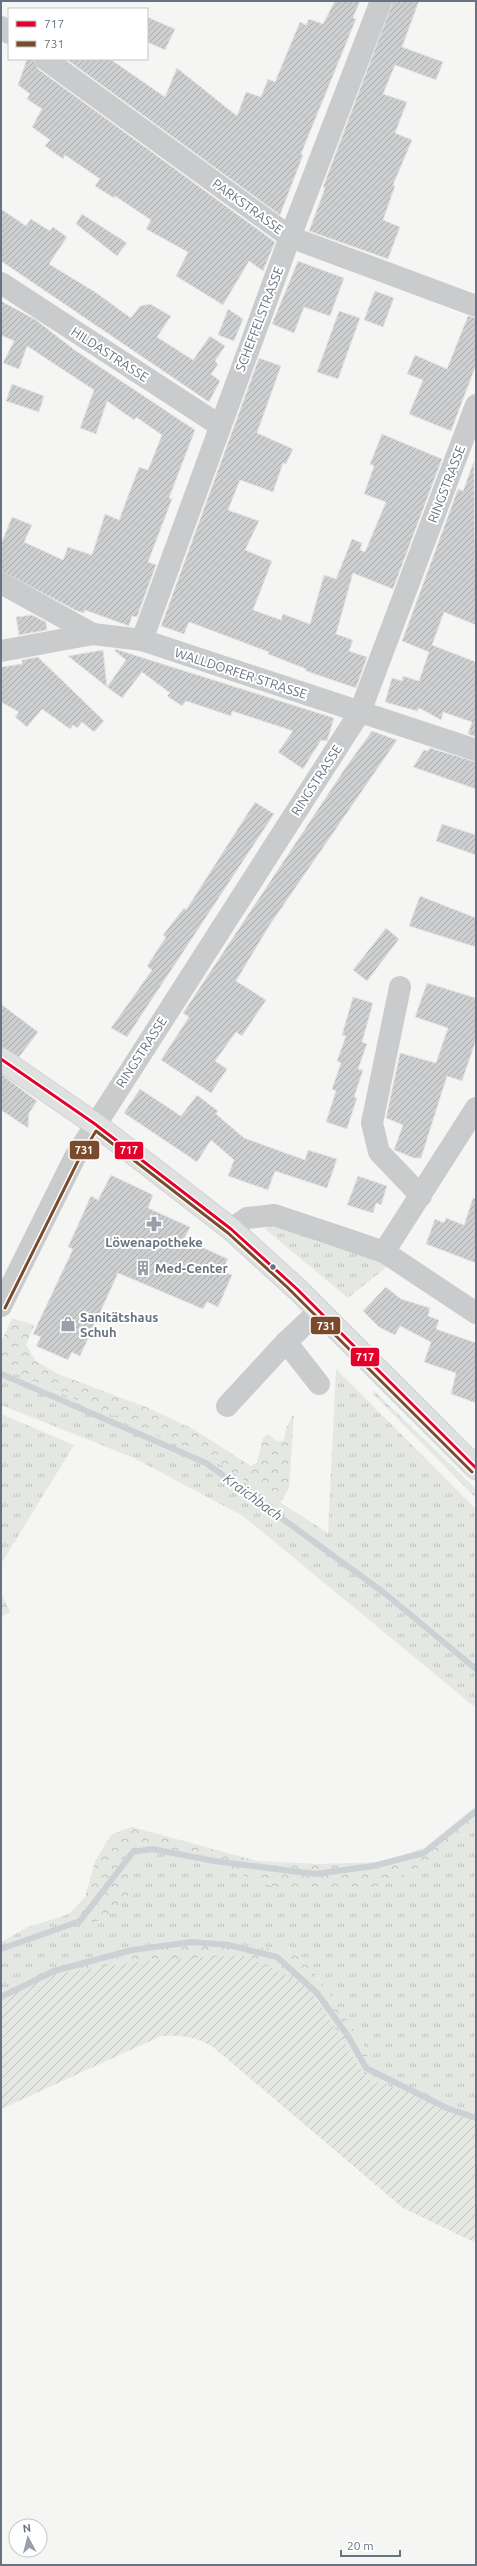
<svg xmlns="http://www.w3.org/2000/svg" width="477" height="2566" font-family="Ubuntu,sans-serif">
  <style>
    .grass { fill: url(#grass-tufts) }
    .forest { fill: url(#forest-crowns) }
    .garden { fill: url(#garden-furrows) }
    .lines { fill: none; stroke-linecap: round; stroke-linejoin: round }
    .stream { stroke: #ccd1d5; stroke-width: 6 }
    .building { fill: url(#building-hatch); stroke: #e4e4e4 }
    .major-casing { stroke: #d2d2d3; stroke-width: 24 }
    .minor { stroke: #cacbcd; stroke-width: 22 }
    .major { stroke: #dfe0e0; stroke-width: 22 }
    .bus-1-casing { stroke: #fff; stroke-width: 6 }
    .bus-2-casing { stroke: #fff; stroke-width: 6 }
    .bus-1 { stroke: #e4002b; stroke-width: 3 }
    .bus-2 { stroke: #7a4b2a; stroke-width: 3 }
    .bus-dot { fill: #677381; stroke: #fff; stroke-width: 1.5 }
    .labels { text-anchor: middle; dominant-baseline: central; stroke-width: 4; stroke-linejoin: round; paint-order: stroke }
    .street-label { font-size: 13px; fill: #677381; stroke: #fff }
    .poi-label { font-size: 13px; font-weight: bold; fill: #677381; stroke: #fff; text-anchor: start }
    .water-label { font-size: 14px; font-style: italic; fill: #63747e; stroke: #fff }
    .line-badge { stroke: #fff; stroke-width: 1.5 }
    .badge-label { font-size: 11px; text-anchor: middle; font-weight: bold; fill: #fff }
  </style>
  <defs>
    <pattern id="grass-tufts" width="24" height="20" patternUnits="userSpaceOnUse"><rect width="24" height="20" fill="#e4e7e2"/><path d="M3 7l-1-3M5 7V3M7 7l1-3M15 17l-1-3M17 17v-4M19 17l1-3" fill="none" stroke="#bdc0bd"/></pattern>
    <pattern id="forest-crowns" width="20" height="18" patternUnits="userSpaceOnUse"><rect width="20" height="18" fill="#e4e7e2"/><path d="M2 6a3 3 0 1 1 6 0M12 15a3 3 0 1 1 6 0" fill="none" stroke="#bdc0bd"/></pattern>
    <pattern id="garden-furrows" width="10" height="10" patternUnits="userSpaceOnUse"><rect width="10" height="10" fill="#e4e7e2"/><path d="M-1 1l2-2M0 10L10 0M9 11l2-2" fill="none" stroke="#bdc0bd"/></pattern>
    <pattern id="building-hatch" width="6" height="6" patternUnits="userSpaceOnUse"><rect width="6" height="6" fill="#cdcecf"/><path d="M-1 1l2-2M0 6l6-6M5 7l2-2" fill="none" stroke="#aaacad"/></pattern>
  </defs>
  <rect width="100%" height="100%" fill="#f5f5f4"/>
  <g class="grass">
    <polygon points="270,1225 389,1265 348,1298 265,1229"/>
    <polygon points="1,1367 209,1457 328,1533 336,1369 476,1509 476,1708 243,1516 134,1458 1,1405"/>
    <polygon points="373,1390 476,1489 476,1498 374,1395"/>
    <polygon points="1,1414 74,1445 1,1564"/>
    <polygon points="1,1593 10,1612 1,1617"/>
    <polygon points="476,1826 476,2114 367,2079 367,2050 315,1973 294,1953 275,1949 236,1946 55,1967 57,1974 43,1976 1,1992 1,1942 28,1927 69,1914 80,1923 130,1894 128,1876 130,1861 148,1851 183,1854 281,1889 366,1891 415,1870"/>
  </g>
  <g class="forest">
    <polygon points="12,1318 34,1325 26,1345 36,1361 58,1374 146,1407 193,1429 251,1466 257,1462 263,1438 268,1434 278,1442 284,1440 286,1429 294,1413 289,1488 280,1503 209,1457 1,1367 1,1342"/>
    <path d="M 476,1806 L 476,1826 L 415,1870 L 366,1891 L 281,1889 L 183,1854 L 148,1851 L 130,1862 L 128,1876 L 130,1894 C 111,1912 95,1935 69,1914 L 85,1897 L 95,1861 L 112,1834 L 132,1827 L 257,1861 L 318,1864 L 381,1862 L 424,1848 Z"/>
    <polygon points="195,1942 275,1949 294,1953 315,1973 367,2050 367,2079 307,1984 141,1961 57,1974 55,1967 150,1945"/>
  </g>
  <path class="garden" d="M 242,1955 L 307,1984 L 367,2079 L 476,2114 L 476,2243 L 403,2208 L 213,2047 C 195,2036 181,2035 161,2036 L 1,2109 L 1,1992 L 43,1976 L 141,1961 Z"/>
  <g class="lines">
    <g class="stream">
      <polyline points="1,1374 206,1463 383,1592 476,1669"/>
      <polyline points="1,1949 80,1921 133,1852 152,1849 214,1861 315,1874 373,1866 424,1853 476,1811"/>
      <polyline points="1,1997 54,1971 132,1950 192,1942 228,1945 277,1957 317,1993 348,2036 366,2068 447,2108 476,2118"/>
    </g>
  </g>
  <g class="building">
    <polygon points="335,1 360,1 353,18 356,19 301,154 303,155 280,215 66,59 110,59 165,97 177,68 237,116 246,92 261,97 268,79 275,82 300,22 306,25 309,19 323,24"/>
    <polygon points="393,1 419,1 402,47 443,62 436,80 395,65 383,94 407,102 395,133 412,140 393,185 395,186 383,220 400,227 388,259 309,231 325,188 323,187"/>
    <polygon points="147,17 175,29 165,50 147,42"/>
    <polygon points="27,59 33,59 38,69 271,239 275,242 263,271 249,261 223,305 176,276 188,252 146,229 151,220 115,196 114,198 95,186 100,179 65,155 63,159 45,146 50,140 32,127 42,109 27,99 30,94 18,85"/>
    <polygon points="1,209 26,226 31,219 50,231 53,227 67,237 49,264 95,292 131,318 140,306 150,304 171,316 157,337 193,360 210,336 225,346 215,361 218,364 211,374 220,381 209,402 1,261"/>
    <polygon points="82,214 127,243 117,256 76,224"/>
    <polygon points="298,261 344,278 330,316 304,307 294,333 272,324"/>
    <polygon points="375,291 394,298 383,327 364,320"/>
    <polygon points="1,301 36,320 76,351 195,430 169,498 172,499 148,562 156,565 137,617 132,616 129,626 85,610 84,613 75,610 1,571 1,544 12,517 32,525 24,542 63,560 68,547 92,555 105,514 119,520 139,467 148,470 162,435 136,417 134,420 107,401 96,434 80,428 94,390 27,346 19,369 3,363 14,341 1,335"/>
    <polygon points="228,309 243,319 234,341 218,335"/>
    <polygon points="339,311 360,318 338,379 317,372"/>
    <polygon points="468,316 476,318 476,365 451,431 409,414 423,380 407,374 415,355 447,369"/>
    <polygon points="259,358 281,366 257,433 293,449 286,464 283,463 273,492 240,480 228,510 259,521 245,550 272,561 253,610 281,620 283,614 310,624 324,575 336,579 352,539 362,543 360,550 365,552 386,502 364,494 374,466 370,464 382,434 442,459 393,589 353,573 336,634 353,640 349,651 367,657 356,688 306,671 306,669 268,654 269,652 189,622 184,634 161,626"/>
    <polygon points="12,384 44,396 39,412 6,401"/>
    <polygon points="474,461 476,625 444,612 432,645 476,662 476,737 468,734 472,722 443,712 441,720 419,708 417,711 385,702 392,678 402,681 403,676 419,681 429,652 402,641 458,489 463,491"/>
    <polygon points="32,615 46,622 47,630 19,635 16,617"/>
    <polygon points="115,649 334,718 327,741 321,740 303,769 278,752 293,731 232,711 231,716 186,701 182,706 167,696 170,693 142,672 122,698 107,687 126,660 115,651"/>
    <polygon points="103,650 107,687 68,656"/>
    <polygon points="38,657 104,721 94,732 82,722 77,728 73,725 70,729 42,709 27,727 15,717 19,712 1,702 1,667 22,664 22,660"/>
    <polygon points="372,731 397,740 269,926 236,981 266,1000 242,1036 236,1032 215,1061 227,1069 211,1093 161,1060 189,1017 183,1013 346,767"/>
    <polygon points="430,748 476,762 476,789 413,767 424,750 428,751"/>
    <polygon points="255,802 274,814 127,1037 111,1028 152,970 147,966 166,937 163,935 184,908 186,910"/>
    <polygon points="442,824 476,835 476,855 436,841"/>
    <polygon points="420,896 476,918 476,947 409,926"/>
    <polygon points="386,928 399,939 367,981 353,970"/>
    <polygon points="427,983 476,998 476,1040 462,1081 447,1076 421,1158 414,1158 394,1150 403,1125 386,1118 400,1053 436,1063 448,1028 415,1017"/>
    <polygon points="353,997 373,1003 362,1042 367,1044 358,1069 363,1070 354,1097 357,1098 347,1129 326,1122 336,1091 332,1089 341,1063 337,1061 346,1036 342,1035"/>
    <polygon points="1,1004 38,1032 19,1057 1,1047"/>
    <polygon points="1,1074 37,1101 29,1113 28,1128 1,1110"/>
    <polygon points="140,1089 181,1116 197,1095 218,1111 216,1114 244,1138 305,1160 308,1150 337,1159 327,1188 275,1171 268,1190 228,1176 234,1160 211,1140 197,1162 124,1113"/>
    <polygon points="111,1175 153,1195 148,1208 190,1227 184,1239 228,1259 221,1271 232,1275 218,1307 207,1302 203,1309 118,1273 80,1356 72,1352 68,1360 36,1346 41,1337 33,1334 73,1249 68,1247 91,1196 98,1200"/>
    <polygon points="358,1176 387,1186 381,1205 376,1203 373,1213 347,1205"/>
    <polygon points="473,1198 476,1199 476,1263 426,1244 435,1219 444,1223 446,1218 464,1225"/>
    <polygon points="386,1287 401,1299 430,1308 428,1316 439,1320 436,1329 476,1343 476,1403 451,1394 456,1373 424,1362 431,1342 400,1326 395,1335 379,1327 363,1311"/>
  </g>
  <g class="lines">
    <defs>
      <polyline id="major" points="1,1059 95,1124 231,1229 297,1289 476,1468"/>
    </defs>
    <use href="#major" class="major-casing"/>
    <g class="minor">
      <polyline points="1,27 9,33"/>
      <polyline points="45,59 290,237 476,306"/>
      <polyline points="1,283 219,425"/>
      <polyline points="1,583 93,634"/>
      <polyline points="142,640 290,237 381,1"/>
      <polyline points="1,651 93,634 142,640 476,750"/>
      <polyline points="400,987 372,1123 379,1152 421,1196"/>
      <polyline points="231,1229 247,1218 274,1215 340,1237 384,1252 476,1313"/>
      <polyline points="384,1252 476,1108"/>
      <polyline points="1,1306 75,1157 360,712 476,405"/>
      <polyline points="286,1342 319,1384"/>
      <polyline points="227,1406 286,1342 319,1311"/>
    </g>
    <use href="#major" class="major"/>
    <defs>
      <polyline id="bus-1" points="1,1059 95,1124 231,1229 297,1289 476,1468"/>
      <polyline id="bus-2" points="5,1308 79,1159 96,1131 228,1233 287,1287 472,1472"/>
    </defs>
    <use href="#bus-1" class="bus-1-casing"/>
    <use href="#bus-2" class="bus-2-casing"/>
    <use href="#bus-1" class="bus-1"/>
    <use href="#bus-2" class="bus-2"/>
  </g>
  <defs>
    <symbol id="pharmacy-bare" viewBox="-9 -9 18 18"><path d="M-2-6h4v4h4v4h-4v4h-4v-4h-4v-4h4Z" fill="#99a0a9" stroke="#fff" stroke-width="2.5" paint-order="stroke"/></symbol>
    <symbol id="building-bare" viewBox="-9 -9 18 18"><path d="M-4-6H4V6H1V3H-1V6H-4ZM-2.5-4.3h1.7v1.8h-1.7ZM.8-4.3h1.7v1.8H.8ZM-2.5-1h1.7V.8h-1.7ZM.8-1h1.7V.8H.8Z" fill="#99a0a9" stroke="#fff" stroke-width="2.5" paint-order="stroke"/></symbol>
    <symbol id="shop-bare" viewBox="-9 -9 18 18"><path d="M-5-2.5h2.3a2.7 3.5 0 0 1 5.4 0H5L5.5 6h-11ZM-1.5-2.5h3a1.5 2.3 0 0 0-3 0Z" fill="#99a0a9" stroke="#fff" stroke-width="2.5" paint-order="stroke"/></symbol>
  </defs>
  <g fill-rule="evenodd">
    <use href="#pharmacy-bare" x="143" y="1213" width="22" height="22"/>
    <use href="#building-bare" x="132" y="1257" width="22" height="22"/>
    <use href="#shop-bare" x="57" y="1313" width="22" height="22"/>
  </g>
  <circle class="bus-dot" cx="273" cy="1267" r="3.5"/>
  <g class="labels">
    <g class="street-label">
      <text transform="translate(248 206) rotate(36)">PARKSTRASSE</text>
      <text transform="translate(259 319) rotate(-69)">SCHEFFELSTRASSE</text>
      <text transform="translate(110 354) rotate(33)">HILDASTRASSE</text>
      <text transform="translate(446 484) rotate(-69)">RINGSTRASSE</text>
      <text transform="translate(241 673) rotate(18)">WALLDORFER STRASSE</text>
      <text transform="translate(316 780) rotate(-57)">RINGSTRASSE</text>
      <text transform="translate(141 1052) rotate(-57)">RINGSTRASSE</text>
    </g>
    <g class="poi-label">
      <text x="154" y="1242" text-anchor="middle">Löwenapotheke</text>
      <text x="155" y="1268">Med-Center</text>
      <text x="80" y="1317">Sanitätshaus<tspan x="80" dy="15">Schuh</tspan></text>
    </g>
    <g class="water-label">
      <text transform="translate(253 1497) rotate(36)">Kraichbach</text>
    </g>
  </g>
  <g class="line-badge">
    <rect x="69" y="1140" width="31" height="20" rx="4" fill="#7a4b2a"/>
    <rect x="114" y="1141" width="30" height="19" rx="4" fill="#e4002b"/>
    <rect x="310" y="1316" width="31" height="19" rx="4" fill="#7a4b2a"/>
    <rect x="350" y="1347" width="30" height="20" rx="4" fill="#e4002b"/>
  </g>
  <g class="badge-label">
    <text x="84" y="1154">731</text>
    <text x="129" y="1154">717</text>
    <text x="326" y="1330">731</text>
    <text x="365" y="1361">717</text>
  </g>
  <rect width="477" height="2566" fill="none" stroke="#677381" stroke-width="4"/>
  <rect x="8" y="8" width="140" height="52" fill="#ffffff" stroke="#c2c7cd"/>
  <rect x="16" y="21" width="20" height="6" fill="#e4002b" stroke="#c2c7cd"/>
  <text x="44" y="28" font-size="12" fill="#677381">717</text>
  <rect x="16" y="41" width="20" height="6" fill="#7a4b2a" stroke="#c2c7cd"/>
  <text x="44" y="48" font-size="12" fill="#677381">731</text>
  <g transform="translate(28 2538) rotate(353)"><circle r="19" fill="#ffffff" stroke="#c2c7cd"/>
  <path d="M0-3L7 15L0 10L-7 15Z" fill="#99a0a9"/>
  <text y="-6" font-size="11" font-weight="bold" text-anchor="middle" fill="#677381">N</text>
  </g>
  <path d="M341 2550v6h59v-6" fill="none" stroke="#677381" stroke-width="2"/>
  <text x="347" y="2550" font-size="12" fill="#677381" stroke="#ffffff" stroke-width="3" paint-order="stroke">20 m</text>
</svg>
